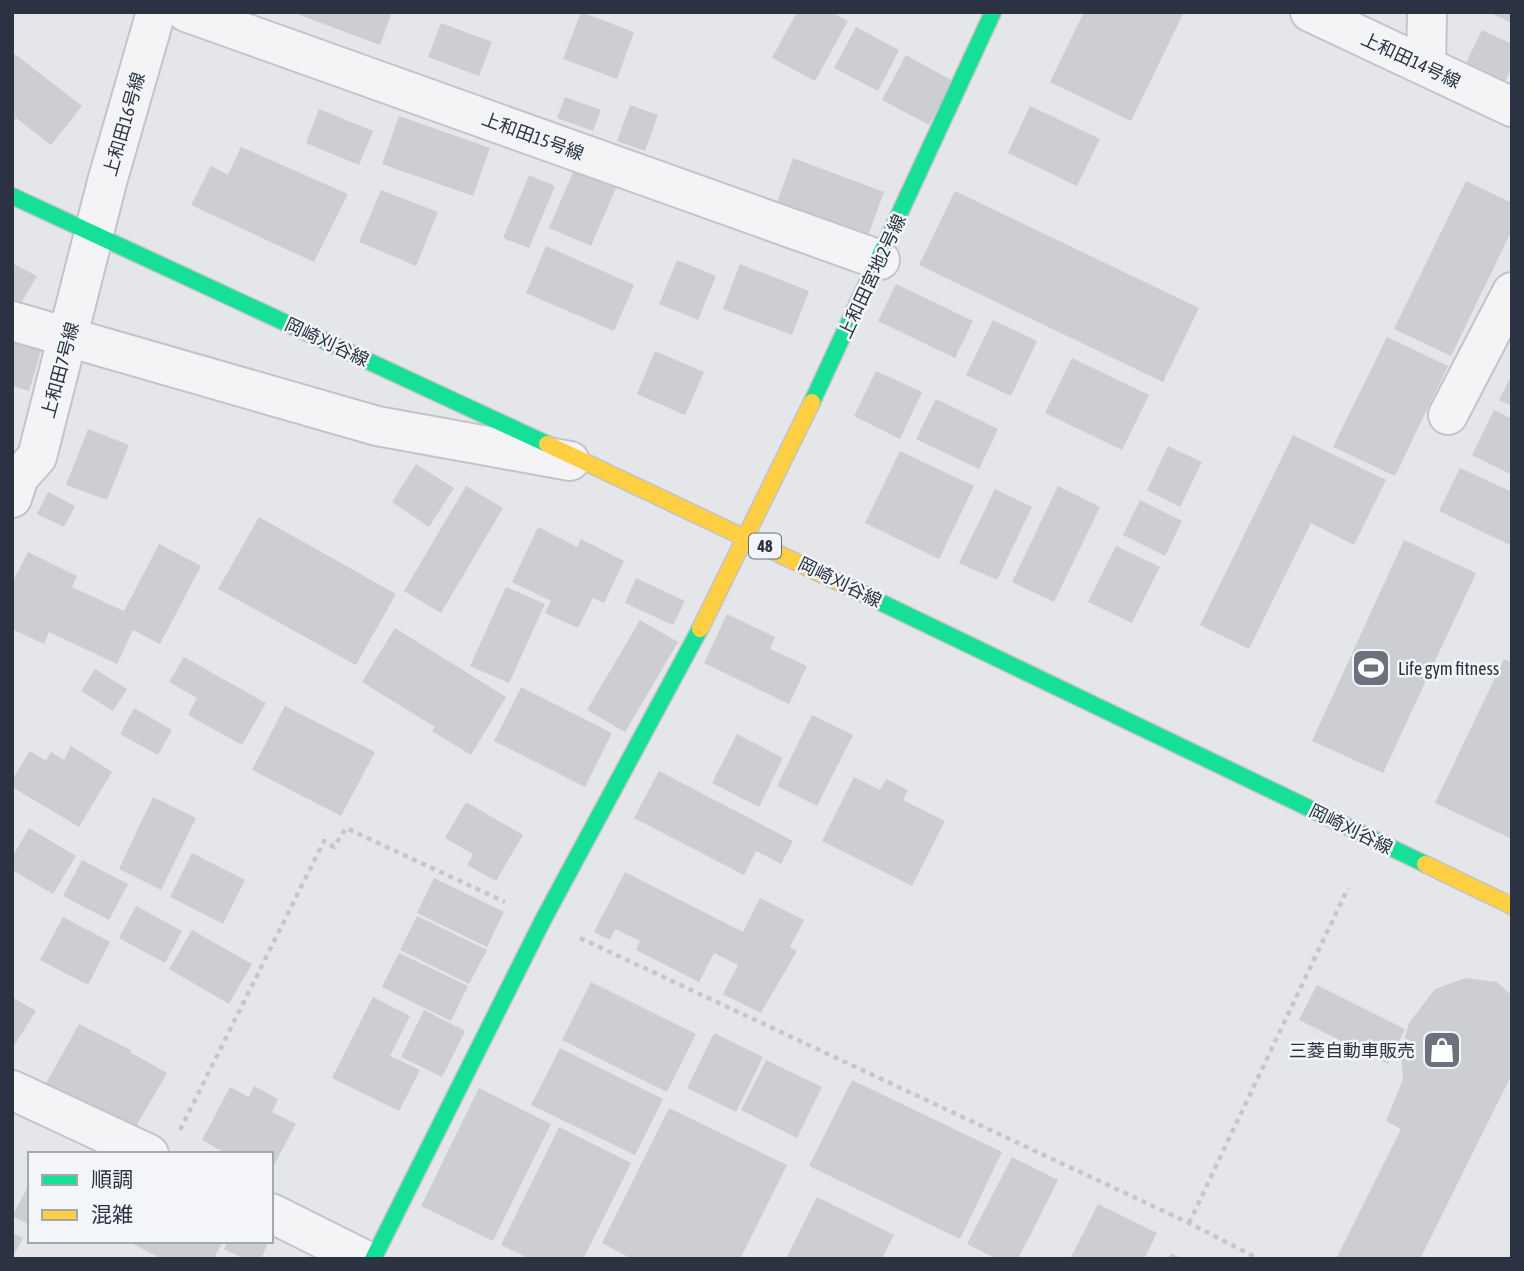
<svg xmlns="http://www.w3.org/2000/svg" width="1524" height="1271" font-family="'Asap Condensed','Noto Sans JP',sans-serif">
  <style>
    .building { fill: #cdced1 }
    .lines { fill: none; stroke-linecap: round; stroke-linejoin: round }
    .street-casing { stroke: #c3c4c7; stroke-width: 42 }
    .fast-casing { stroke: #c3c4c7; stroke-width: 19 }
    .slow-casing { stroke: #c3c4c7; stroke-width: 19 }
    .path { stroke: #c6c7cb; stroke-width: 4.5; stroke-dasharray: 5 5; stroke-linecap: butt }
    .street { stroke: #f4f4f6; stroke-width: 38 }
    .fast { stroke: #16e098; stroke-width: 16 }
    .slow { stroke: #ffcf43; stroke-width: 16 }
    .labels { text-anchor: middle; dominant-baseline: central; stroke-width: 5; stroke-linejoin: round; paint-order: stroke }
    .shield { fill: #f3f5f8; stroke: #676c79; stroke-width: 2 }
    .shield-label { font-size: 16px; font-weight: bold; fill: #2b3242 }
    .street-label { font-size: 18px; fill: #2b3242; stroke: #f3f5f8 }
    .poi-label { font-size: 18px; fill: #2b3242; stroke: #f3f5f8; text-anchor: start }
  </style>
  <rect width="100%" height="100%" fill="#e5e6e9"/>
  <g class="building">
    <polygon points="292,12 392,12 380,45"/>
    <polygon points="581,12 634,32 617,79 563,59"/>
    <polygon points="797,12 832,12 848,21 815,81 772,58"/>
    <polygon points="1084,12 1184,12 1131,121 1050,82"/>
    <polygon points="1488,12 1512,12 1512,23"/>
    <polygon points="441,23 492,42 479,76 428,57"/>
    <polygon points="856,27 899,50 878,91 834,68"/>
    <polygon points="1482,30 1512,44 1512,67 1503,85 1464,67"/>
    <polygon points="12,52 82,106 51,145 16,118 12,124"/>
    <polygon points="906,55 953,81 929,125 882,100"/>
    <polygon points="565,97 601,110 593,131 557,118"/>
    <polygon points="630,105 658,115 645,151 617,141"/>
    <polygon points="1030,106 1100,139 1077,186 1008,153"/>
    <polygon points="319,109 373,131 359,165 306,143"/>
    <polygon points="399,116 490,148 473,196 382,164"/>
    <polygon points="241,147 348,194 314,262 191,205 211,166 228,175"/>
    <polygon points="793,158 884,192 866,241 775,208"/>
    <polygon points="577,163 619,181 591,246 549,228"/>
    <polygon points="529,175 555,186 529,248 503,238"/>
    <polygon points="1466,181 1512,203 1512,230 1451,356 1394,329"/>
    <polygon points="381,190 438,212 416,266 359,242"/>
    <polygon points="955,191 1199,308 1163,382 919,265"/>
    <polygon points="546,246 634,285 614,331 526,293"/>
    <polygon points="677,260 716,276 698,320 659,304"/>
    <polygon points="12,263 37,276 21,303 12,300"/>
    <polygon points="740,264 809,291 792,335 723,309"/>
    <polygon points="896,284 973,321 955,358 878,321"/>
    <polygon points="993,320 1037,341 1011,396 966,375"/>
    <polygon points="1387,337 1448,366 1395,476 1333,447"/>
    <polygon points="12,340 42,348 29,391 12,386"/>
    <polygon points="655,351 704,372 685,415 637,394"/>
    <polygon points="1072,358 1149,395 1122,450 1045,413"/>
    <polygon points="876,371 922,392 900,439 854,416"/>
    <polygon points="1512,374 1512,406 1499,400"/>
    <polygon points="936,399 998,429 979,469 916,439"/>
    <polygon points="1494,410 1512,419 1512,475 1472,455"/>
    <polygon points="88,429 129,445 107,500 66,485"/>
    <polygon points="1293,435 1386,480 1354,545 1311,523 1249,649 1200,625"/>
    <polygon points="1168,446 1202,462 1180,507 1147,490"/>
    <polygon points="900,451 974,486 939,559 865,523"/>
    <polygon points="416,464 454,488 429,527 392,502"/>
    <polygon points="1460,468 1512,492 1510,545 1439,511"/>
    <polygon points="466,486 503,508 441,613 404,591"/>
    <polygon points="1058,486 1100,507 1054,602 1012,582"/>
    <polygon points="995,489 1032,507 997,580 959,563"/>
    <polygon points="48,492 75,506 64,527 37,514"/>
    <polygon points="1140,500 1182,521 1165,556 1123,535"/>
    <polygon points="259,517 396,594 356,665 218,589"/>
    <polygon points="538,527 577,547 581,539 624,561 604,603 593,598 578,628 545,613 551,601 512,582"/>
    <polygon points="1404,540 1476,573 1383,773 1312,741"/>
    <polygon points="159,544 201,566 160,644 133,630 117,664 49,632 44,644 12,629 12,583 28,552 77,576 72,587 124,611"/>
    <polygon points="1116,546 1160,567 1132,623 1088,602"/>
    <polygon points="636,578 685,601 673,625 625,603"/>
    <polygon points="506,587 545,604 509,683 470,666"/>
    <polygon points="727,614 775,637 770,649 807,666 789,704 704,663"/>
    <polygon points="640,620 678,642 625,732 587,710"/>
    <polygon points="395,628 506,697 471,755 432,731 435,727 362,682"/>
    <polygon points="184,657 266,703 242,745 188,715 197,698 169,682"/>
    <polygon points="1504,659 1512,663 1512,839 1435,803"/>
    <polygon points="95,669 127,689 113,711 81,691"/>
    <polygon points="521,687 612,733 585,787 494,741"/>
    <polygon points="285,706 375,752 341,816 252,770"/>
    <polygon points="134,708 172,730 158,755 120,734"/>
    <polygon points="812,715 853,735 817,806 777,786"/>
    <polygon points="737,734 783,758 759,807 712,783"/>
    <polygon points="71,746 112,772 79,827 12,787 12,780 30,751 46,761 51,752 64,760"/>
    <polygon points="659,771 793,841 781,864 756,851 744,875 634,818"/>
    <polygon points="854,777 880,790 886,779 908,790 903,800 945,821 912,886 822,841"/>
    <polygon points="153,797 196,818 161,890 119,869"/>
    <polygon points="466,802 523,835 496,881 467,865 473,854 445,838"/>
    <polygon points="29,828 76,856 53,894 12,870 12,857"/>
    <polygon points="192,853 245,880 223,924 170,897"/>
    <polygon points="82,860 128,884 109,920 63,896"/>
    <polygon points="625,872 743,932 760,898 804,920 790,947 797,951 761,1013 723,994 738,965 714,953 699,982 636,950 640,941 615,929 610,940 594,932"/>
    <polygon points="434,878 504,912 487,947 417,913"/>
    <polygon points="136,906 182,931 165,963 119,938"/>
    <polygon points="417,916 487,950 469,984 400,950"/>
    <polygon points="63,917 110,942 88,985 40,960"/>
    <polygon points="192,930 252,964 229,1004 169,969"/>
    <polygon points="399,953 468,986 451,1021 382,987"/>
    <polygon points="1465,978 1497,982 1512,996 1512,1074 1420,1259 1336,1259 1401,1129 1386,1121 1403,1079 1401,1051 1409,1023 1435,989"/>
    <polygon points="591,982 696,1034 667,1092 562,1040"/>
    <polygon points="1317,985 1405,1029 1388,1064 1299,1020"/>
    <polygon points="12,997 36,1011 12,1049"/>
    <polygon points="373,997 410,1016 390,1056 420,1070 399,1111 332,1078"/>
    <polygon points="424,1010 465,1031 442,1077 401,1057"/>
    <polygon points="79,1024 131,1050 130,1052 167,1073 131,1135 44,1087"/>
    <polygon points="714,1033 763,1057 736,1112 687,1088"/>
    <polygon points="560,1048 663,1099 635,1155 531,1105"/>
    <polygon points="766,1060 822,1087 797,1138 741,1110"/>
    <polygon points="852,1080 1002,1152 960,1239 809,1166"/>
    <polygon points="254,1086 278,1099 272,1112 296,1124 271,1170 271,1154 227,1154 202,1140 230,1087 249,1097"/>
    <polygon points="479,1088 551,1124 493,1241 421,1206"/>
    <polygon points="669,1108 787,1165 740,1259 632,1259 602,1243"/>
    <polygon points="559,1127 631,1163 583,1259 530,1259 501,1245"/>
    <polygon points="1012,1157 1058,1180 1018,1259 997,1259 967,1244"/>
    <polygon points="30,1183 30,1225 12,1216"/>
    <polygon points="817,1197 894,1235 882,1259 786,1259"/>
    <polygon points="1098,1204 1157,1233 1144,1259 1070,1259"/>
    <polygon points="12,1233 23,1238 12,1258"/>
    <polygon points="127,1241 223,1241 214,1259 162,1259"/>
    <polygon points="228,1241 269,1241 261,1259 244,1259 224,1249"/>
    <polygon points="1171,1253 1183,1259 1168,1259"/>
  </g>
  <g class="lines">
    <defs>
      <g id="street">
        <polyline points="186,12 880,260"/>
        <polyline points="1310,12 1512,107"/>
        <polyline points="1426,66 1427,12"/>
        <polyline points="12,321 377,426 570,461"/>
        <polyline points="1448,415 1512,292"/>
        <polyline points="12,498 19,477 37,457 107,182 156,12"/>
        <polyline points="12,1090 149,1154"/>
        <polyline points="271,1213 363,1259"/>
      </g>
      <g id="fast">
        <polyline points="12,196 547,444"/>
        <polyline points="812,402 993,12"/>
        <polyline points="853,589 1425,864"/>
        <polyline points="373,1259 543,920 700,629"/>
      </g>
      <g id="slow">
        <polyline points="547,444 853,589"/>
        <polyline points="700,629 812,402"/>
        <polyline points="1425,864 1512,906"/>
      </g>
    </defs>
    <use href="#street" class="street-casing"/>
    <use href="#fast" class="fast-casing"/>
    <use href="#slow" class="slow-casing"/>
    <g class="path">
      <polyline points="580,938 1189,1223 1259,1259"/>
      <polyline points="180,1130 324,841 334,847 346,828 505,902"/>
      <polyline points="1189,1223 1348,888"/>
    </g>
    <use href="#street" class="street"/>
    <use href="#fast" class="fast"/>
    <use href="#slow" class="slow"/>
  </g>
  <defs>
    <symbol id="stadium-square" viewBox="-11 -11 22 22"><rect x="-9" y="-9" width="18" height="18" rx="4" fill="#6c717c" stroke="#f3f5f8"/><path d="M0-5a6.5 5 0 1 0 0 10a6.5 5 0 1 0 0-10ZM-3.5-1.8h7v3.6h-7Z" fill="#fff"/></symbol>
    <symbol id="shop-square" viewBox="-11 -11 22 22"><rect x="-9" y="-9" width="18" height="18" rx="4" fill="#6c717c" stroke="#f3f5f8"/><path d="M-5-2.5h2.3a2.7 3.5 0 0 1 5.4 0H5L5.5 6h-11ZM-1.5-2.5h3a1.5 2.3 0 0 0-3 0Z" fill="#fff"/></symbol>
  </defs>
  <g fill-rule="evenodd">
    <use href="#stadium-square" x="1349" y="646" width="44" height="44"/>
    <use href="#shop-square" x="1420" y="1028" width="44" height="44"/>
  </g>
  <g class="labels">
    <rect class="shield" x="749" y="533.5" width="32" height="25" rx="5"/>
    <g class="shield-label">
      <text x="765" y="546">48</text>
    </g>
    <g class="street-label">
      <text transform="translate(1411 60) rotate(25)">上和田14号線</text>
      <text transform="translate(124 124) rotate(-74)">上和田16号線</text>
      <text transform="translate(533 136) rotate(20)">上和田15号線</text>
      <text transform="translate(872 276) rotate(-65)">上和田宮地2号線</text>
      <text transform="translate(327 342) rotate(25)">岡崎刈谷線</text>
      <text transform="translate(60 370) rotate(-75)">上和田7号線</text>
      <text transform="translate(840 582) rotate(26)">岡崎刈谷線</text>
      <text transform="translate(1351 829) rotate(26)">岡崎刈谷線</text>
    </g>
    <g class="poi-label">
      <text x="1398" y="668">Life gym fitness</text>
      <text x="1415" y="1050" text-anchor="end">三菱自動車販売</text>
    </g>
  </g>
  <rect width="1524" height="1271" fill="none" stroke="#2b3242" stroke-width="28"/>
  <rect x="28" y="1152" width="245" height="91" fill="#f3f5f8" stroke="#a3a7af" stroke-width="2"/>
  <rect x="42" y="1175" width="35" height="10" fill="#16e098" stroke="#a3a7af" stroke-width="2"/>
  <text x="91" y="1187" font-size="21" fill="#2b3242">順調</text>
  <rect x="42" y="1210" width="35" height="10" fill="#ffcf43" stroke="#a3a7af" stroke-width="2"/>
  <text x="91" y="1222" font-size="21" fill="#2b3242">混雑</text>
</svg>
